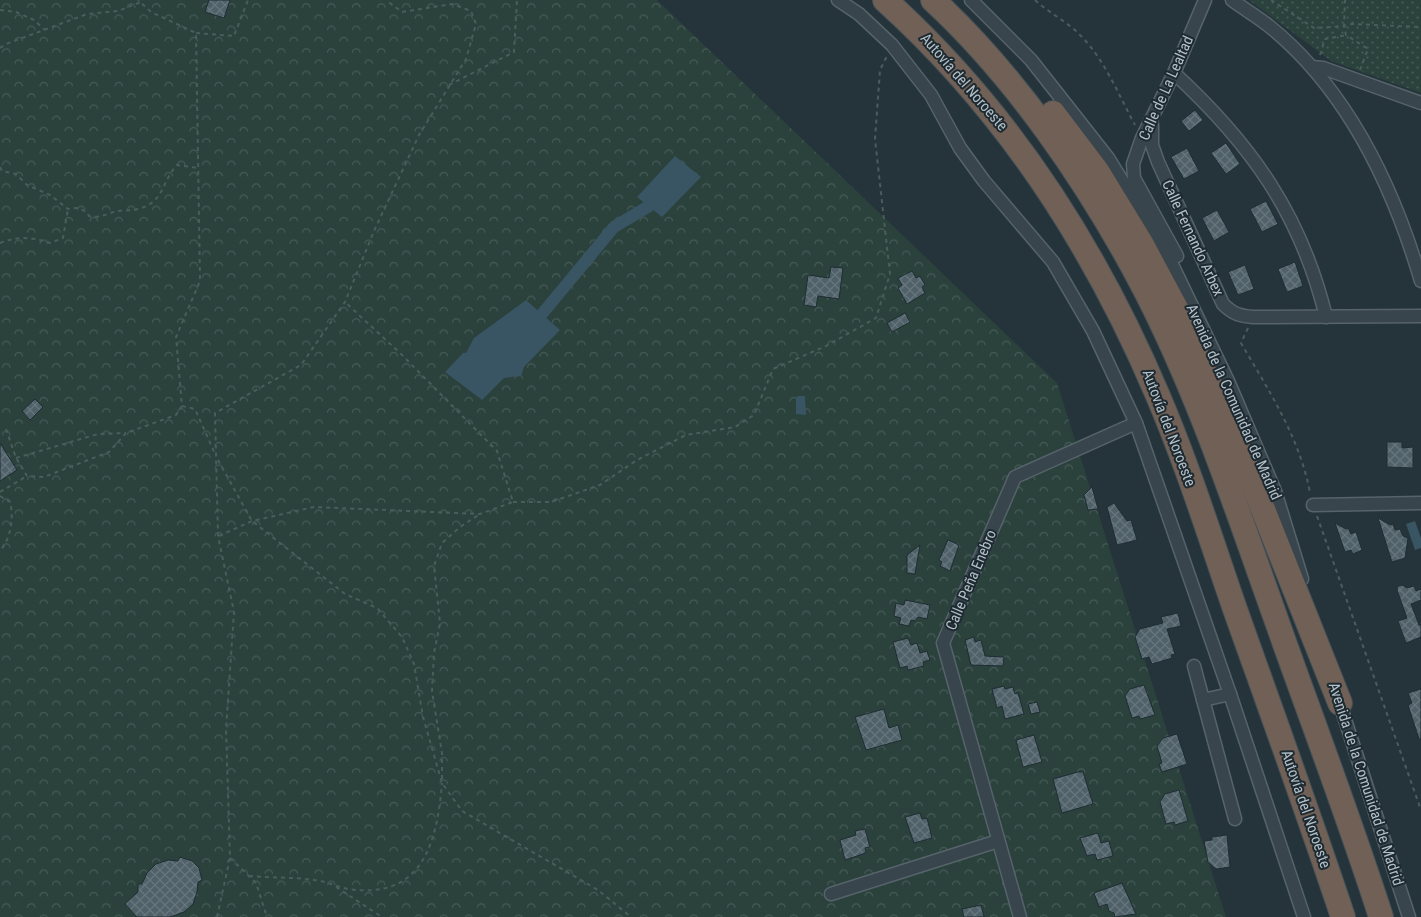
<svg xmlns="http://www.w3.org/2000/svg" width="1421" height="917" font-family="'Roboto Condensed',sans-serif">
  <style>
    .park { fill: url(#park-crowns) }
    .garden { fill: url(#garden-dots) }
    .water { fill: #395462 }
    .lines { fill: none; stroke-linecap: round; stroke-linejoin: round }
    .canal { stroke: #395462; stroke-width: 12 }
    .building { fill: url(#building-cross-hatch); stroke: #1f2c33 }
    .street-casing { stroke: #56636a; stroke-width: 15 }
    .highway-casing { stroke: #435057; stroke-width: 26 }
    .path { stroke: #485e5a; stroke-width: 2; stroke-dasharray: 4 4; stroke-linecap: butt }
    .street { stroke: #38454c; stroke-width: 12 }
    .highway { stroke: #716056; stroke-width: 24 }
    .labels { text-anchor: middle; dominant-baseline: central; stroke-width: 4; stroke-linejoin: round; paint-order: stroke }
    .street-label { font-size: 15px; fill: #b4c0c7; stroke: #1d2a31 }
  </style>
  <defs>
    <pattern id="park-crowns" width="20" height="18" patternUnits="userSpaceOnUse" patternTransform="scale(1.25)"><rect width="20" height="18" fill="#2a413c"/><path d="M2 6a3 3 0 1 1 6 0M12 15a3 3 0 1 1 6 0" fill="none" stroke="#465b57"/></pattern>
    <pattern id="garden-dots" width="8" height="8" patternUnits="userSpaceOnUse" patternTransform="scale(1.25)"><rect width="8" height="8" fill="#2a413c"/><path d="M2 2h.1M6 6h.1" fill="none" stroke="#465b57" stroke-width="1.8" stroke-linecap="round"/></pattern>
    <pattern id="building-cross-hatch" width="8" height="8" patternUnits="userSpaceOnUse" patternTransform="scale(1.25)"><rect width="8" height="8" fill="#506169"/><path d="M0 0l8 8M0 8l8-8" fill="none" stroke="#67767d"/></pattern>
  </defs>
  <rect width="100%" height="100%" fill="#25343b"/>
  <polygon class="park" points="0,0 657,0 1057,383 1226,917 0,917"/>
  <polygon class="garden" points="1249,0 1421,0 1421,93 1331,61"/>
  <g class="water">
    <polygon points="675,156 701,177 662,217 637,197"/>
    <polygon points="526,300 560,330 524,367 521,376 504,378 482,400 445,372 463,353 466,353 474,338"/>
    <polygon points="798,396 805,396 806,415 796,414 796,398"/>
    <polygon points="1415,521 1421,538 1421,548 1415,550 1406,524"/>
  </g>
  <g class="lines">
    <polyline class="canal" points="542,314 614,227 649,206 662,196"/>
  </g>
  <g class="building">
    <polygon points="209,0 230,0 224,18 205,12"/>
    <polygon points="1195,110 1203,120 1189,131 1181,121"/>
    <polygon points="1226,143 1240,164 1226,174 1211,153"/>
    <polygon points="1187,148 1199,171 1184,179 1171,157"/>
    <polygon points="1266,201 1278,224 1262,232 1250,209"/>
    <polygon points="1217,210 1229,232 1214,241 1202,218"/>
    <polygon points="1295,262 1303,286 1287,292 1278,269"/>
    <polygon points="1245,265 1254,289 1238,295 1228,272"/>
    <polygon points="831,267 843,268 839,299 818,296 816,307 804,305 808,275 829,278"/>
    <polygon points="912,271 916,278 920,276 925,285 922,287 925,293 907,304 898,288 902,285 898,278"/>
    <polygon points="905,313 910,322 892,332 887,323"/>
    <polygon points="35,399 43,407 30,420 22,411"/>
    <polygon points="1387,442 1402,442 1402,448 1413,447 1413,468 1387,467"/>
    <polygon points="0,443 17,470 0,481"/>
    <polygon points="1092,487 1098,509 1088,510 1084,495"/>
    <polygon points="1114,503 1127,521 1131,520 1137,540 1117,545 1107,507"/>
    <polygon points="1378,518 1390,525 1393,524 1395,530 1400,529 1403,536 1408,538 1405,558 1392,562"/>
    <polygon points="1335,523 1346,529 1348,528 1351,534 1356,532 1362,550 1353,554 1351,550 1345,552"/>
    <polygon points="948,540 959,545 950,571 940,566 942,562 939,560"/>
    <polygon points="920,545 915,574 907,573 907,555"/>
    <polygon points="1402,585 1407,588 1414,586 1416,591 1421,589 1421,600 1411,604 1419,625 1421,625 1421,637 1406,643 1398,621 1407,618 1397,590 1398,586"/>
    <polygon points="905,600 930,605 927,619 918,617 915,621 911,620 909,626 899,624 901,618 894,616 896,603 904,605"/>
    <polygon points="1178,613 1181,626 1167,629 1175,654 1171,655 1172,658 1152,664 1149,657 1142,659 1135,637 1140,629 1163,623 1161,617"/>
    <polygon points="974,637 975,642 981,640 985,656 1004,657 1003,666 971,665 965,640"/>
    <polygon points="908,638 911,645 917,643 920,653 927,651 930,660 923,662 924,666 908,670 907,666 900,668 893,642"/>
    <polygon points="1144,685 1155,715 1140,719 1139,716 1132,718 1125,696 1130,689"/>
    <polygon points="1004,686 1005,689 1013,687 1015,694 1018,693 1024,714 1005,719 1002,706 997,708 992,689"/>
    <polygon points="1421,689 1421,739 1419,739 1408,705 1412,703 1408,693"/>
    <polygon points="1037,702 1040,712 1031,714 1028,704"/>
    <polygon points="884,709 889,728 898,725 902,740 866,750 855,717"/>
    <polygon points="1177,734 1187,764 1162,772 1159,764 1162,763 1157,746 1163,738"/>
    <polygon points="1034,735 1042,762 1023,767 1016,740"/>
    <polygon points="1078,772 1083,772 1093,804 1062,813 1053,779"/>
    <polygon points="1179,790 1188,821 1175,825 1174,822 1166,824 1160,802 1165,794"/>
    <polygon points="920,813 922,819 927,818 932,838 914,843 905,817"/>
    <polygon points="865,829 870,847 865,848 866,852 863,854 845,860 840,840 856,835 855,831"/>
    <polygon points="1098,833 1101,843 1109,841 1113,856 1097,860 1095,854 1087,856 1080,838"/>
    <polygon points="1227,835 1230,867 1216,869 1208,862 1204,841 1212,840 1212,837"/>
    <polygon points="180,857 192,861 199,868 202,880 198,882 197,892 193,904 184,912 170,917 137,917 125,904 138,892 138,884 142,884 147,873 156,864 168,860 178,861"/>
    <polygon points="1122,883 1136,914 1115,917 1114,913 1109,911 1107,904 1099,907 1094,893"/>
    <polygon points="981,905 984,917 964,917 962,909"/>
  </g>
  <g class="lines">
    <defs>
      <g id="street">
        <polyline points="838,0 859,14 892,45 931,95 960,148 984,181 1053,262 1093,331 1136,423 1230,694 1304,917"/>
        <polyline points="971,0 1031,60 1108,158 1166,252 1228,381 1275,491 1302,579"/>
        <path d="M 1232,0 C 1244,9 1258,17 1269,26 C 1347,89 1393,186 1421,281"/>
        <polyline points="1312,67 1323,68 1421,103"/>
        <path d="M 1174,73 C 1251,144 1301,214 1326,317"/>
        <path d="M 1152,124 L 1152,145 L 1158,162 L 1223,304 C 1233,314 1240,316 1253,317 L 1421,316"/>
        <polyline points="1177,256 1134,178 1133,164 1142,138 1174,73 1205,0"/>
        <polyline points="1313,505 1421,503"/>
        <polyline points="1194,666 1235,819"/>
        <polyline points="1338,698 1409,917"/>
        <polyline points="1203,700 1230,694"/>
        <polyline points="831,894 998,841"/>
        <polyline points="1020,917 943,643 1015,477 1136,423"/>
      </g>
      <g id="highway">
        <path d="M 885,0 C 1007,110 1094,245 1158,396 C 1188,466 1211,540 1236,612 C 1272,713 1309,815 1343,917"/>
        <path d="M 933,0 C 1015,76 1086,179 1139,278 C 1196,385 1235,504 1276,619 C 1311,718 1349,817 1381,917"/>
        <polyline points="1053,113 1097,171 1141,243 1179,314 1241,454 1340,703"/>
      </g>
    </defs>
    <use href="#street" class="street-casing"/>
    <use href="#highway" class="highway-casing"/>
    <g class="path">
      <path d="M 1035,0 C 1049,13 1068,22 1081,36 C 1105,60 1119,96 1135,125"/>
      <polyline points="1271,0 1314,28 1344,26 1345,0"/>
      <polyline points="0,10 16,12 34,20 45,30"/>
      <polyline points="196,33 234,36 248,0"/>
      <polyline points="0,48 6,44 87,14 118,11 141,2"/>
      <polyline points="1320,55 1325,39 1346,35"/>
      <polyline points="1360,70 1368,49 1346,35 1344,26 1352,24 1421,27"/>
      <polyline points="449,85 514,52 517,0"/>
      <path d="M 0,167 L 2,171 L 16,174 L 27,185 L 50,195 L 68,209 C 76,207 84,208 89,216 C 100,219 107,213 118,211 C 125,210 131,211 138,209 C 165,202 161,182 177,165 L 198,168"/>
      <path d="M 0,243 C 17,236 33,237 50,243 L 63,238 L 68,209"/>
      <path d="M 1248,328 L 1241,343 C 1269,391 1300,438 1310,493"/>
      <polyline points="182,406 195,409 216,456"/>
      <polyline points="6,429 16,458 27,476 44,477 109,452 126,433 176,415 182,406 176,337 200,281 196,33 151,12 138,0"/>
      <polyline points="16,458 98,434 126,433"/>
      <polyline points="218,460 252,521 345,594 377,608 402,637 414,664 423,717 442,783 462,811 598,890 631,917"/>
      <polyline points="0,492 27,476"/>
      <path d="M 0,496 L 10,502 C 14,518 11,538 0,551"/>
      <polyline points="513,502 551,502 600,485 637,460 686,435 735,427 754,415 773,369 826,346 876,318 890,274 875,139 880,70 887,56"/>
      <polyline points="1317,516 1421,810"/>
      <polyline points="219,536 252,521 314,507 480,514 513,502 497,451 400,353 345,302"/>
      <polyline points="442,779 442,753 432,691 434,653 440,623 434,566 442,543 460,527 480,514"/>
      <polyline points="230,858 256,883 267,917"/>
      <path d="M 249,876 C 271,878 293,877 314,880 C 326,881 337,887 348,889 C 422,900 437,844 442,783"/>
      <polyline points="336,887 382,917"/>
      <polyline points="217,917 230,858 226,729 234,612 218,536 215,413 301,365 345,302 374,231 419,135 466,59 476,24 471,11 452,4 402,12 386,0"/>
    </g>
    <use href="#street" class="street"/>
    <use href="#highway" class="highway"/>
  </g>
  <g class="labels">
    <g class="street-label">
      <text transform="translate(964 82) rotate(49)">Autovía del Noroeste</text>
      <text transform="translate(1166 88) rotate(-66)">Calle de La Lealtad</text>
      <text transform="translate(1193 238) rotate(65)">Calle Fernando Arbex</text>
      <text transform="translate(1234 402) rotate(66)">Avenida de la Comunidad de Madrid</text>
      <text transform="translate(1169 428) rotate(69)">Autovía del Noroeste</text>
      <text transform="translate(971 580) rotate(-67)">Calle Peña Enebro</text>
      <text transform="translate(1366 784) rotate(72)">Avenida de la Comunidad de Madrid</text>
      <text transform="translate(1306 809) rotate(71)">Autovía del Noroeste</text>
    </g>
  </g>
</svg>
